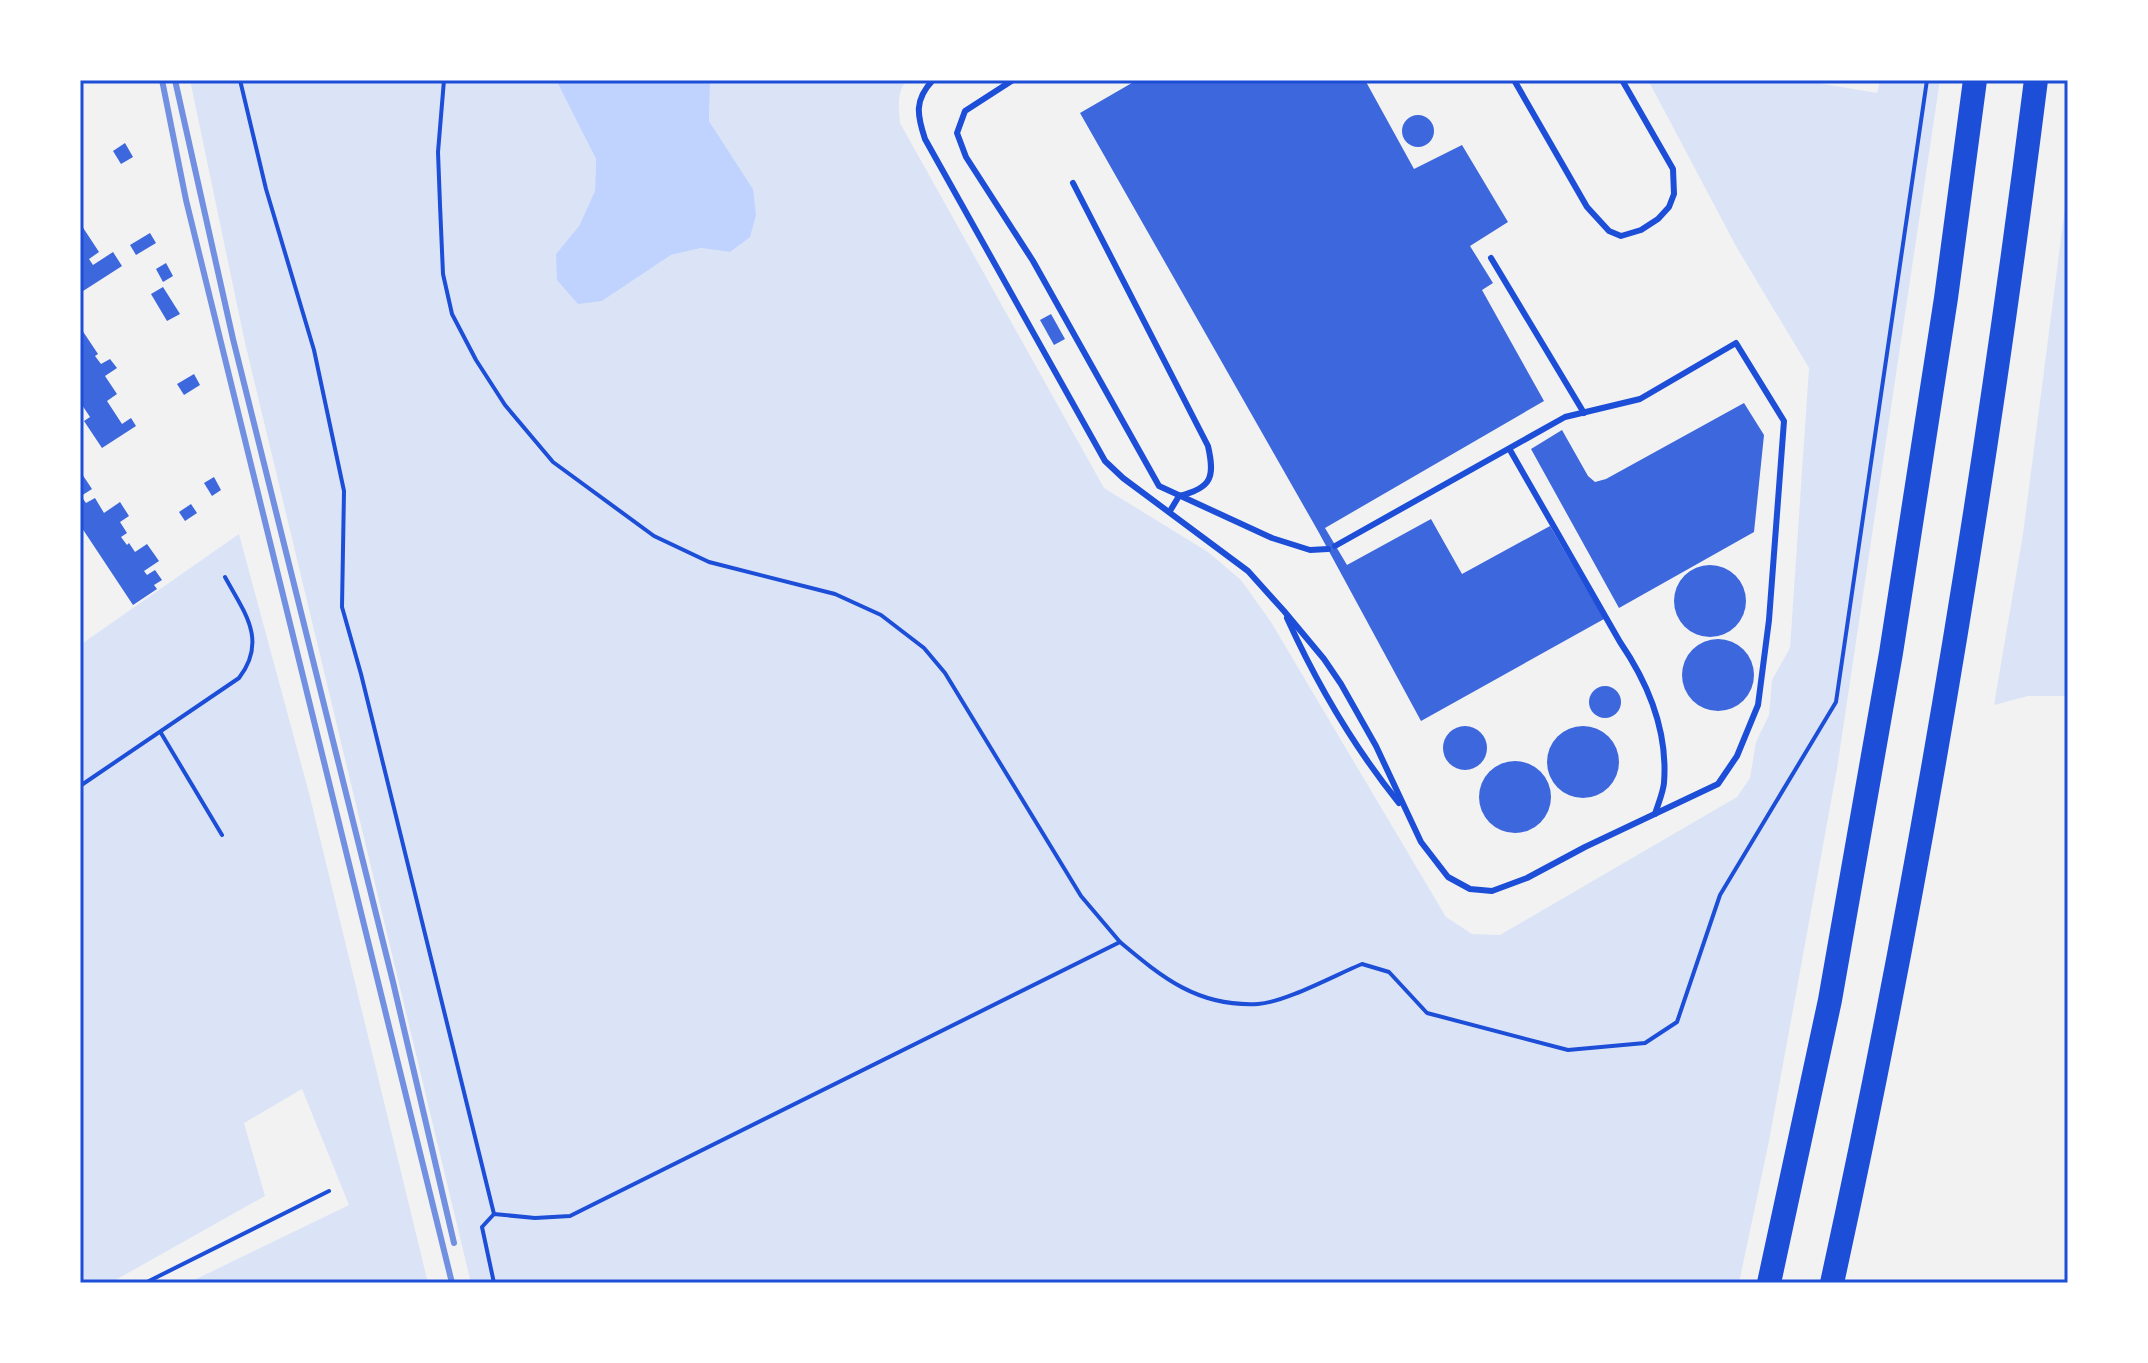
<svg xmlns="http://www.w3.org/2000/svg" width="2148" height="1363" font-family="Manrope,sans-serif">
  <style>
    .green { fill: #dbe4f7 }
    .water { fill: #bfd3fe }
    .building { fill: #3d67dc }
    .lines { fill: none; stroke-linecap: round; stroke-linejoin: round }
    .path { stroke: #1d4ed8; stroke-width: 4 }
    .service { stroke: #1d4ed8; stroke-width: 6 }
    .motorway { stroke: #1d4ed8; stroke-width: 24 }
    .rail { stroke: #7290e2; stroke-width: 6 }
    .neatline { fill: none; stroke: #1d4ed8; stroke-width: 3 }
  </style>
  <rect width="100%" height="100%" fill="#f2f2f2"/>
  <g class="green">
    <path d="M 190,80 L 556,80 L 596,159 L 595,191 L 579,226 L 556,254 L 602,301 L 671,255 L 701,248 L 730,252 L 753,189 L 709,121 L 710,83 L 714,80 L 908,80 C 896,90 899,108 900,123 L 1104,488 L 1208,552 L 1241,580 L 1271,622 L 1446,917 L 1472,934 L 1500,935 L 1737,797 L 1750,778 L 1756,742 L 1769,715 L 1772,680 L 1790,648 L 1809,368 L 1737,248 L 1648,80 L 1800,80 L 1877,93 L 1880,80 L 1940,80 L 1837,769 L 1769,1141 L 1739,1283 L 471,1283 L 245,343 Z"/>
    <polygon points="2068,184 2068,696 2028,696 1994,705 2023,534"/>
    <polygon points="239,534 309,793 428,1283 188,1283 349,1205 302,1089 244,1123 265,1196 110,1283 80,1283 80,645"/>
  </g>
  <polygon class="water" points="556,80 714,80 710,83 709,121 753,189 756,215 750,237 730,252 701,248 671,255 602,301 578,304 557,280 556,254 579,226 595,191 596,159"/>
  <g class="building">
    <polygon points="1137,80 1365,80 1414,169 1462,145 1508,222 1470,246 1493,283 1482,290 1544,401 1325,528 1347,565 1431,519 1462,574 1550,526 1604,619 1421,721 1318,531 1080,113"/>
    <circle cx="1418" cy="131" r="16"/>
    <polygon points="125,143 133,157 121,164 113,151"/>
    <polygon points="80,223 99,252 89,259 93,265 113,252 122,266 80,293"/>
    <polygon points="150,233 156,243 136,255 130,245"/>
    <polygon points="166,263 173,276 163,282 156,269"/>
    <polygon points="163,287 180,314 167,321 151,294"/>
    <polygon points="1051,314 1065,339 1054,345 1040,320"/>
    <polygon points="80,327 98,354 95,356 101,364 110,359 117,368 105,376 117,394 107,401 122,424 131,418 136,426 102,448 84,421 90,417 80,402"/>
    <polygon points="194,374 200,385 184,395 177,384"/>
    <polygon points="1744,403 1764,435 1754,532 1619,608 1531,449 1562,430 1588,476 1595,482 1606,479"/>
    <polygon points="80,471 92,489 81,496 86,503 95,498 104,513 120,502 129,516 120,522 127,533 121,537 127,545 129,543 135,552 147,544 159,561 144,571 147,575 155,570 162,580 154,585 157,589 133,605 80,525"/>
    <polygon points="214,477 221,490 212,496 204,483"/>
    <polygon points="191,504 197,513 185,521 179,512"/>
    <circle cx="1710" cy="601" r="36"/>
    <circle cx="1718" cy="675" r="36"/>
    <circle cx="1605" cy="702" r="16"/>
    <circle cx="1465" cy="748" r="22"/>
    <circle cx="1583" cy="762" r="36"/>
    <circle cx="1515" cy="797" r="36"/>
  </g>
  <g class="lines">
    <g class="path">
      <polyline points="240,80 266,189 314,350 344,491 342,607 361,674 494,1214"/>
      <polyline points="444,80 438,152 440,205 443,274 452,314 476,360 505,405 553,462 654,536 709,562 835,594 881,615 924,648 945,673 1081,896 1120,942"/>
      <polyline points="161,733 222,835"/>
      <path d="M 80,786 L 239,678 C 268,640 244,612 225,577"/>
      <polyline points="145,1283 329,1191"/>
      <path d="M 494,1283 L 482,1227 L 494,1214 L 535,1218 L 570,1216 L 1120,942 C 1163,978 1198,1007 1258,1004 C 1286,1002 1335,975 1362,964 L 1389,972 L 1427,1013 L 1568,1050 L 1645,1043 L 1677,1022 L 1720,895 L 1836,702 L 1927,80"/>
    </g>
    <g class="service">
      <path d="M 933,80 C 914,100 917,115 925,139 L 1105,461 L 1123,478 L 1248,571 L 1284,611 L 1324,659 L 1341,684 L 1376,746 L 1421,842 L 1448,877 L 1470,889 L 1492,891 L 1527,878 L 1585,847 L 1718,784 L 1737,756 L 1758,705 L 1769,620 L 1784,421 L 1736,343 L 1640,399 L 1565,417 L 1335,546"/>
      <polyline points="1013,80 965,111 957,133 966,157 1033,261 1159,486 1272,538 1310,550 1328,549"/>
      <polyline points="1514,80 1587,207 1609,231 1621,236 1641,230 1658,219 1669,207 1674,194 1673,169 1622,80"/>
      <path d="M 1073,183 L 1208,446 C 1215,477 1212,488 1179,496 L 1170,511"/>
      <polyline points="1491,258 1584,413"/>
      <path d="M 1510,450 L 1620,642 C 1648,683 1668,732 1664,783 C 1663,793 1658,804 1655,814"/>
      <path d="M 1287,618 C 1317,684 1353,746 1399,803"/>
    </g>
    <g class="motorway">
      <polyline points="1769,1283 1830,1000 1891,653 1946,298 1975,80"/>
      <path d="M 1832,1283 C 1919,886 1985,483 2036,80"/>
    </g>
    <g class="rail">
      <polyline points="162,80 186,200 452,1283"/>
      <polyline points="175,80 233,339 393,982 454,1243"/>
    </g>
  </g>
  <rect width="2148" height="1363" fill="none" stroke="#ffffff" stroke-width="164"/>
  <rect x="82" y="82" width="1984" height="1199" class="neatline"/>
</svg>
